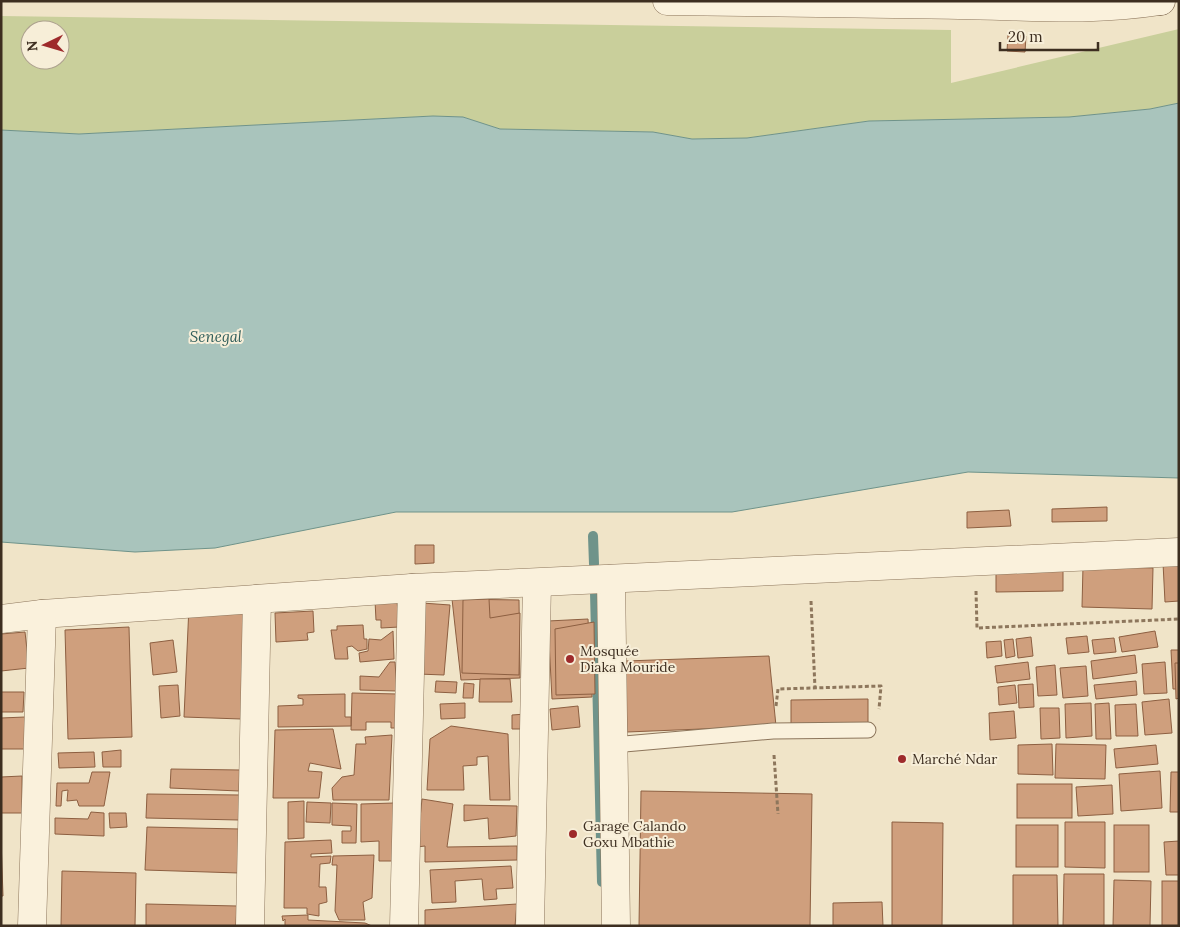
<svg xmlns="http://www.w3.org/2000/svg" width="1180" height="927" font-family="Lora,serif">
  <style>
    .green { fill: #c9cf9b; fill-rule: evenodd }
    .water { fill: #a9c4bc; stroke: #6f938a }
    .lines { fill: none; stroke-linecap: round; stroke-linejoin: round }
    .stream { stroke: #6f938a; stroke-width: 10 }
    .building { fill: #cf9f7d; stroke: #8d5f41 }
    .lane-casing { stroke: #8d765c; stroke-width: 17 }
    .street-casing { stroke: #8d765c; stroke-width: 29 }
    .secondary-casing { stroke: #6f573f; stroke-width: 29 }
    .path { stroke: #8d765c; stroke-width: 3; stroke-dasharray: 4 2.5; stroke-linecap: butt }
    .lane { stroke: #faf1dc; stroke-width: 15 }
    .street { stroke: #faf1dc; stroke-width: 28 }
    .secondary { stroke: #faf1dc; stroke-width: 28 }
    .poi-dot { fill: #9e2a2b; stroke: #f7eed8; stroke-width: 2 }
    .labels { text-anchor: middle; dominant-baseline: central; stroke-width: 4; stroke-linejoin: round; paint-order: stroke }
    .poi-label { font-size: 14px; fill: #3d2e20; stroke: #f7eed8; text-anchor: start }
    .water-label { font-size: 15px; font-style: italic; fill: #2f5d5a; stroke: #f7eed8 }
  </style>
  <rect width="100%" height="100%" fill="#f0e4c8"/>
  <path class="green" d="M 1,16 L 951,30 L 951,83 L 1179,29 L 1179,103 L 1150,109 L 1069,117 L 869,121 L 747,138 L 692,139 L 653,132 L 500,129 L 463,117 L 433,116 L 79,134 L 1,130 ZM 30,30 L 60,30 L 60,60 L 30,60 Z"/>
  <polygon class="water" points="1179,103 1179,478 968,472 732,512 396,512 215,548 135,552 1,542 1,130 79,134 433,116 463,117 500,129 653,132 692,139 747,138 869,121 1069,117 1150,109"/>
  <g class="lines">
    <g class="stream">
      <polyline points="593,536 594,564"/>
      <polyline points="595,592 602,882"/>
    </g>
  </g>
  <g class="building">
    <polygon points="1008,35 1026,36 1025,52 1007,51"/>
    <polygon points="1107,507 1107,521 1052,522 1052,509"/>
    <polygon points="1009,510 1011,526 967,528 967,512"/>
    <polygon points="415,545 434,545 434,563 415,564"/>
    <polygon points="1179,562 1179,601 1165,602 1163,563"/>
    <polygon points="1063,563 1063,591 996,592 996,564"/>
    <polygon points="1083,566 1153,568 1152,609 1082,607"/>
    <polygon points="452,599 519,600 520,678 461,680"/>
    <polygon points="489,599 490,618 520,613 519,675 462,673 463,600"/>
    <polygon points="397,600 399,627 381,628 381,620 376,620 375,601"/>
    <polygon points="422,603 450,605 444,675 418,674"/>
    <polygon points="189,606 246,609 241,719 184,717"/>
    <polygon points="313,611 314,632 307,633 308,640 276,642 275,613"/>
    <polygon points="588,619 592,697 552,699 548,621"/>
    <polygon points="594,622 595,694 556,695 555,629"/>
    <polygon points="363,625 364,639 367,639 367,649 358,651 352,646 347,647 348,659 335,659 331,630 337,630 337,626"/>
    <polygon points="129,627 132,737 68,739 65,630"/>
    <polygon points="393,631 394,659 360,662 359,653 368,651 369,639 381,640"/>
    <polygon points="1155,631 1158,647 1122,652 1119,637"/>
    <polygon points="25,632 29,668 1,671 1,634"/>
    <polygon points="1087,636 1089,652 1068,654 1066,638"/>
    <polygon points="1031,637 1033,656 1018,658 1016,639"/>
    <polygon points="1114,638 1116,652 1094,654 1092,640"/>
    <polygon points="1013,639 1015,656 1006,658 1004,640"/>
    <polygon points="173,640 177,672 153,675 150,643"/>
    <polygon points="1001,641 1002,656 987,658 986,642"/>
    <polygon points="1171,650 1179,650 1179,689 1173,689"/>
    <polygon points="1135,655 1137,673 1093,679 1091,661"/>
    <polygon points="769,656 776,726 627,732 625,661"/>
    <polygon points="390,662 395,662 397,691 360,690 360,676 379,677"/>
    <polygon points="1028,662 1030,679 997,683 995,666"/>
    <polygon points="1165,662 1167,693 1144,694 1142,664"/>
    <polygon points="1175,663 1179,663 1179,698 1176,699"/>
    <polygon points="1055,665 1057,695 1038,696 1036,667"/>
    <polygon points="1086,666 1088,696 1063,698 1060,668"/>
    <polygon points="480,679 510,679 512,702 479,702"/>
    <polygon points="436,681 457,682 456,693 435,692"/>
    <polygon points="1136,681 1137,695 1096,699 1094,685"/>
    <polygon points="464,683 474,684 473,698 463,698"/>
    <polygon points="1033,684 1034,707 1019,708 1018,685"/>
    <polygon points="178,685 180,716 161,718 159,686"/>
    <polygon points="1015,685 1017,703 999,705 998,687"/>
    <polygon points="1,692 24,692 23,712 1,712"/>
    <polygon points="352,693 398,694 397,728 391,728 391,722 366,722 366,730 351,730"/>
    <polygon points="345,694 345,717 351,717 351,726 278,727 278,706 303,705 303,699 298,698 298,695"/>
    <polygon points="868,699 868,725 791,726 791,700"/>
    <polygon points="1169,699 1172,733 1145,735 1142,702"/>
    <polygon points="465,703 465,718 441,719 440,704"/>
    <polygon points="1091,703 1092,736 1066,738 1065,704"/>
    <polygon points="1109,703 1111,739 1096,739 1095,704"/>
    <polygon points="1136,704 1138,736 1116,736 1115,705"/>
    <polygon points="578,706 580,727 552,730 550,709"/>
    <polygon points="1040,708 1059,708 1060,738 1041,739"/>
    <polygon points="1014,711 1016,738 990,740 989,713"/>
    <polygon points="526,714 526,729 512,729 512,715"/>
    <polygon points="25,717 26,749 1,749 1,718"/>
    <polygon points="451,726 508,734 510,800 490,800 488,756 477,757 477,765 463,766 464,790 427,790 430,739"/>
    <polygon points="333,729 341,769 310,763 308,771 322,772 319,798 273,798 275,730"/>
    <polygon points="392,735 389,800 333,800 332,788 342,777 354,775 356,744 366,744 365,737"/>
    <polygon points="1052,744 1053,775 1018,774 1018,745"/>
    <polygon points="1056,744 1106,745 1105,779 1055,778"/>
    <polygon points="1156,745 1158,764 1116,768 1114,749"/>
    <polygon points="121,750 121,767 103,767 102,752"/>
    <polygon points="94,752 95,767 59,768 58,753"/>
    <polygon points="171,769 240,770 239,791 170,788"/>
    <polygon points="1160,771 1162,808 1121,811 1119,774"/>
    <polygon points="92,772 110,772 104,806 79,806 77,800 67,801 68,790 62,791 61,806 56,806 57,783 89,783"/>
    <polygon points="1171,772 1179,772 1179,812 1170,812"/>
    <polygon points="22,776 22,813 1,813 1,777"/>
    <rect x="1017" y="784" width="55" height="34"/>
    <polygon points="1112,785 1113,814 1078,816 1076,787"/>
    <polygon points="641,791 812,794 810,926 639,926"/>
    <polygon points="147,794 240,795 239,820 146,818"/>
    <polygon points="422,799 453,804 447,847 517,846 517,860 425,862 425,846 417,847"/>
    <polygon points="304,801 304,838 288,839 288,802"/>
    <polygon points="307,802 331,803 330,823 306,822"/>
    <polygon points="332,803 357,804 356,843 342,843 342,831 351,831 351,826 332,825"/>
    <polygon points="394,803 394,861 379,861 379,841 361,842 361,804"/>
    <polygon points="464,805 517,806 516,836 489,839 488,818 464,821"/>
    <polygon points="91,812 104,813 104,836 55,834 55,818 88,819"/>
    <polygon points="109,813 126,813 127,827 110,828"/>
    <polygon points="892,822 943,823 942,926 892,926"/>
    <polygon points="1065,822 1105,822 1105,868 1065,867"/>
    <rect x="1016" y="825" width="42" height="42"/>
    <rect x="1114" y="825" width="35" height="47"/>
    <polygon points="147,827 240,829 239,873 145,870"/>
    <polygon points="1,839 3,896 1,896"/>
    <polygon points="331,840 332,853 311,854 311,857 331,856 330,863 320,864 319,887 326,887 327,902 319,904 319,916 307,914 307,908 284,908 285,842"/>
    <polygon points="1179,841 1179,875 1166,875 1164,842"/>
    <polygon points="374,855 372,898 363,902 365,920 339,920 335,911 337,865 332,865 333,856"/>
    <polygon points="511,866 513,888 496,889 497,899 484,900 482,879 455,881 456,902 432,903 430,870"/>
    <polygon points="62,871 136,873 135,926 61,926"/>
    <polygon points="1064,874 1104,874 1104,926 1063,926"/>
    <polygon points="1013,875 1057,875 1058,926 1013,926"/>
    <polygon points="1114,880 1151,881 1150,926 1113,926"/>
    <rect x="1162" y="881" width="17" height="45"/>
    <polygon points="882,902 883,926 833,926 833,903"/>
    <polygon points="146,904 237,906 236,926 146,926"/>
    <polygon points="517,904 515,926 425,926 425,910"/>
    <polygon points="308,915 308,920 365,923 372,926 285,926 285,919 283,921 282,916"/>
  </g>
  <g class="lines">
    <defs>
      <polyline id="lane" points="613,745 773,731 868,730"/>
      <g id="street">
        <path d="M 667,1 C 765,3 862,3 959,5 C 1030,6 1089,12 1160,1"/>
        <polyline points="611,579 616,926"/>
        <polyline points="1,619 42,614 412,588 1179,552"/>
        <polyline points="32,926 42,614"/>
        <polyline points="250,926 257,599"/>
        <polyline points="404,926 412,588"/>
        <polyline points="530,926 537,583"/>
      </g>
      <polyline id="secondary" points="1160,1 1161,1"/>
    </defs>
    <use href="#lane" class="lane-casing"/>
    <use href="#street" class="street-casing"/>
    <use href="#secondary" class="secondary-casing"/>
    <g class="path">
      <polyline points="976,591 977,628 1179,619"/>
      <polyline points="811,601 815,688"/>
      <polyline points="776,706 778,689 881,686 879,709"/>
      <polyline points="774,755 778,814"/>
    </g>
    <use href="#lane" class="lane"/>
    <use href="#street" class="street"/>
    <use href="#secondary" class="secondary"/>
  </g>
  <g class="poi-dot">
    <circle cx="570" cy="659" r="5"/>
    <circle cx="902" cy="759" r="5"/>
    <circle cx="573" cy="834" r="5"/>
  </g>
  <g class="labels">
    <g class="poi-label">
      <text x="580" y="651">Mosquée<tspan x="580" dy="16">Diaka Mouride</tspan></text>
      <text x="912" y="759">Marché Ndar</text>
      <text x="583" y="826">Garage Calando<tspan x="583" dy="16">Goxu Mbathie</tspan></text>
    </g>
    <g class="water-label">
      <text x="216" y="336">Senegal</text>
    </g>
  </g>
  <rect width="1180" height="927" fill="none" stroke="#3d2e20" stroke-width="5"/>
  <g transform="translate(45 45) rotate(265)"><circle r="24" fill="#f7eed8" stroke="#ada18e"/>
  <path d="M0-4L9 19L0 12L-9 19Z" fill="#9e2a2b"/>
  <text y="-8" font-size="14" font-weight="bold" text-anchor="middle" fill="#3d2e20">N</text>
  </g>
  <path d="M1000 42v8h98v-8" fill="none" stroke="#3d2e20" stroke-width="2.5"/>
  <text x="1008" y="42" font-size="15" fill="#3d2e20" stroke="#f7eed8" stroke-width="4" paint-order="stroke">20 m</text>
</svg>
